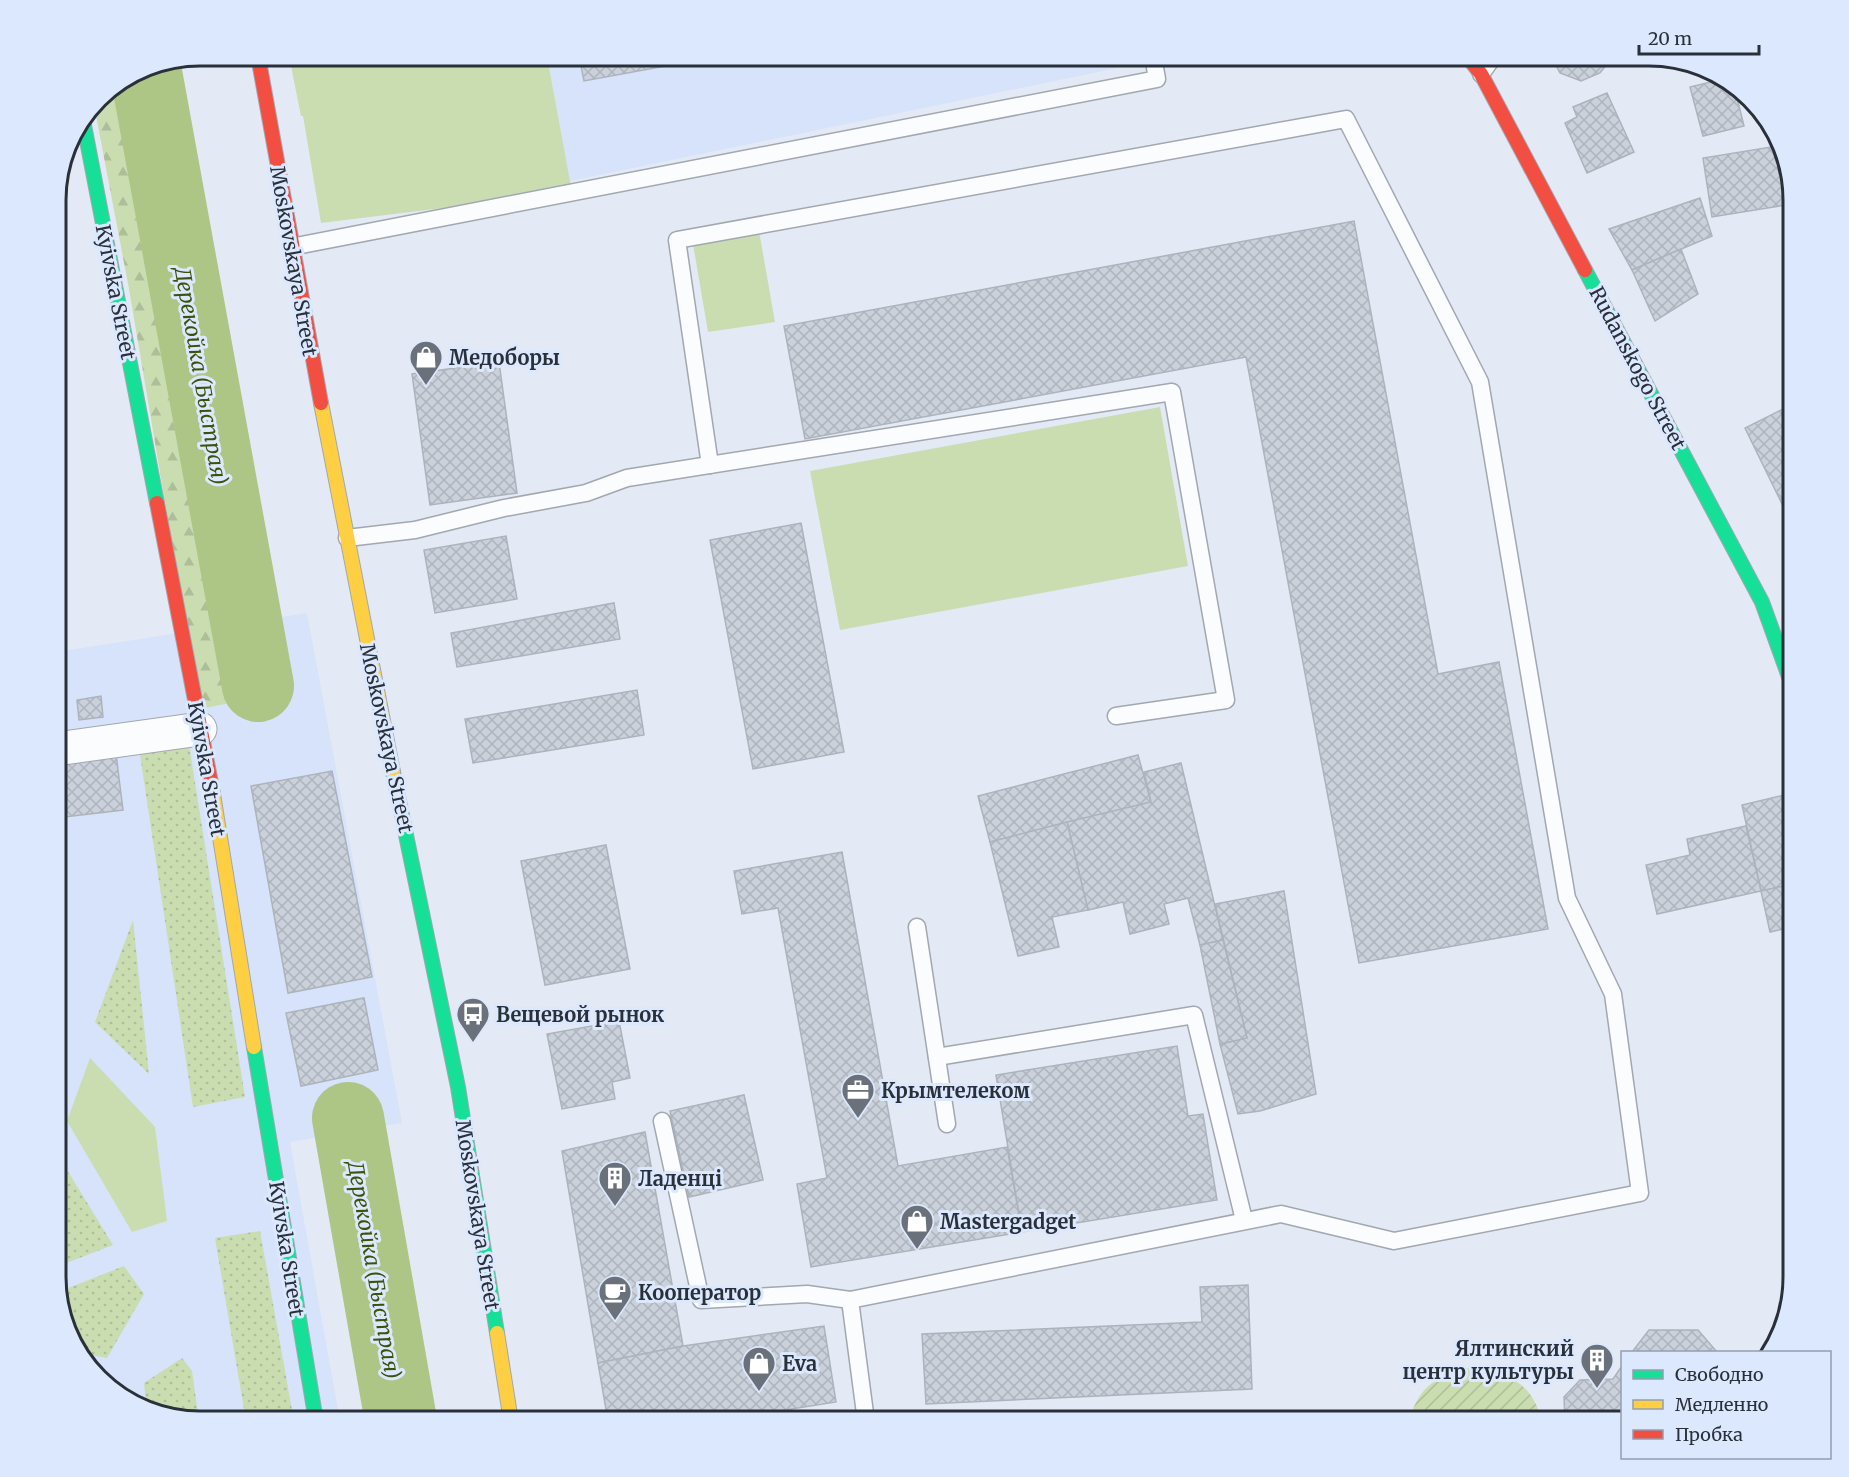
<svg xmlns="http://www.w3.org/2000/svg" width="1849" height="1477" font-family="Merriweather,serif">
  <style>
    .built { fill: #d6e3fa }
    .grass { fill: url(#grass-dots) }
    .forest { fill: url(#forest-firs) }
    .park { fill: #caddb1 }
    .garden { fill: url(#garden-furrows) }
    .lines { fill: none; stroke-linecap: round; stroke-linejoin: round }
    .river { stroke: #adc585; stroke-width: 72 }
    .building { fill: url(#building-cross-hatch); stroke: #adb3bc; stroke-width: 1.5 }
    .lane-casing { stroke: #a2a7b0; stroke-width: 19 }
    .street-casing { stroke: #a2a7b0; stroke-width: 35 }
    .fast-casing { stroke: #a2a7b0; stroke-width: 16 }
    .slow-casing { stroke: #a2a7b0; stroke-width: 16 }
    .jam-casing { stroke: #a2a7b0; stroke-width: 16 }
    .lane { stroke: #fbfcfe; stroke-width: 16 }
    .street { stroke: #fbfcfe; stroke-width: 33 }
    .fast { stroke: #16e098; stroke-width: 14 }
    .slow { stroke: #ffcf43; stroke-width: 14 }
    .jam { stroke: #f24e42; stroke-width: 14 }
    .labels { text-anchor: middle; dominant-baseline: central; stroke-width: 6; stroke-linejoin: round; paint-order: stroke }
    .street-label { font-size: 20px; fill: #2a303a; stroke: #dbe8fd }
    .poi-label { font-size: 20px; font-weight: bold; fill: #2a303a; stroke: #dbe8fd; text-anchor: start }
    .water-label { font-size: 21px; font-style: italic; fill: #3e510a; stroke: #dbe8fd }
    .rim { fill: none; stroke: #2a303a; stroke-width: 3 }
  </style>
  <defs>
    <pattern id="grass-dots" width="8" height="8" patternUnits="userSpaceOnUse" patternTransform="scale(1.5)"><rect width="8" height="8" fill="#caddb1"/><path d="M2 2h.1M6 6h.1" fill="none" stroke="#aebe99" stroke-width="1.8" stroke-linecap="round"/></pattern>
    <pattern id="forest-firs" width="22" height="20" patternUnits="userSpaceOnUse" patternTransform="scale(1.5)"><rect width="22" height="20" fill="#caddb1"/><path d="M5 1l3.5 6h-7zM16 11l3.5 6h-7z" fill="#aebe99"/></pattern>
    <pattern id="garden-furrows" width="10" height="10" patternUnits="userSpaceOnUse" patternTransform="scale(1.5)"><rect width="10" height="10" fill="#caddb1"/><path d="M-1 1l2-2M0 10L10 0M9 11l2-2" fill="none" stroke="#aebe99"/></pattern>
    <pattern id="building-cross-hatch" width="8" height="8" patternUnits="userSpaceOnUse" patternTransform="scale(1.5)"><rect width="8" height="8" fill="#cbd1db"/><path d="M0 0l8 8M0 8l8-8" fill="none" stroke="#aeb4bd"/></pattern>
  </defs>
  <rect width="100%" height="100%" fill="#e3eaf5"/>
  <g class="built">
    <polygon points="547,56 1176,56 570,181"/>
    <polygon points="307,613 402,1123 290,1142 340,1421 200,1421 145,1411 105,1386 71,1341 56,1286 56,652"/>
  </g>
  <g class="grass">
    <polygon points="189,745 245,1097 193,1107 140,755"/>
    <polygon points="133,920 149,1074 95,1022"/>
    <polygon points="56,1152 113,1245 56,1267"/>
    <polygon points="260,1231 294,1421 246,1421 215,1238"/>
    <polygon points="124,1266 144,1294 107,1358 80,1353 71,1341 58,1292"/>
    <polygon points="182,1358 192,1371 199,1421 147,1411 144,1383"/>
  </g>
  <polygon class="forest" points="124,80 235,702 200,709 129,289 94,105 105,92"/>
  <g class="park">
    <polygon points="289,56 547,56 572,192 321,223 303,116 301,116"/>
    <polygon points="759,231 775,322 708,332 693,244"/>
    <polygon points="1160,407 1188,566 840,630 810,471"/>
    <polygon points="90,1058 155,1127 167,1221 132,1232 67,1121"/>
  </g>
  <path class="garden" d="M 1475,1366 C 1512,1376 1531,1382 1542,1421 L 1409,1421 C 1420,1382 1439,1376 1475,1366 Z"/>
  <g class="lines">
    <g class="river">
      <polyline points="145,67 258,686"/>
      <polyline points="348,1118 401,1421"/>
    </g>
  </g>
  <g class="building">
    <polygon points="579,56 720,56 584,81"/>
    <polygon points="1551,56 1634,56 1607,64 1600,73 1581,81 1560,73"/>
    <polygon points="1723,79 1734,86 1744,126 1703,136 1690,87"/>
    <polygon points="1607,93 1634,152 1587,173 1565,123 1577,117 1573,107"/>
    <polygon points="1777,146 1786,205 1712,217 1703,158"/>
    <polygon points="1700,198 1712,236 1632,270 1609,229"/>
    <polygon points="1354,221 1438,674 1499,662 1548,929 1359,963 1246,357 805,439 784,326"/>
    <polygon points="1681,249 1698,294 1655,321 1632,270"/>
    <polygon points="499,362 517,493 430,505 412,374"/>
    <polygon points="1793,404 1793,498 1782,504 1745,428"/>
    <polygon points="801,523 844,752 753,769 710,540"/>
    <polygon points="506,536 517,599 435,613 424,550"/>
    <polygon points="614,603 620,639 457,667 451,633"/>
    <polygon points="637,690 644,735 473,763 465,719"/>
    <polygon points="101,696 103,717 79,720 77,700"/>
    <polygon points="116,754 123,810 56,818 56,762"/>
    <polygon points="1138,755 1151,802 990,842 978,796"/>
    <polygon points="1181,763 1223,940 1200,945 1188,898 1164,904 1169,924 1130,934 1123,902 1088,910 1067,822 1151,802 1144,772"/>
    <polygon points="332,771 372,977 288,993 251,786"/>
    <polygon points="1793,793 1793,884 1761,891 1742,805"/>
    <polygon points="1067,822 1088,910 1052,917 1059,947 1018,956 990,842"/>
    <polygon points="1746,826 1761,891 1657,914 1646,865 1690,855 1687,839"/>
    <polygon points="606,845 630,969 545,985 521,861"/>
    <polygon points="842,852 898,1166 1007,1147 1022,1232 811,1267 797,1184 827,1178 778,908 742,914 734,871"/>
    <polygon points="1793,884 1793,927 1770,932 1761,891"/>
    <polygon points="1284,891 1316,1094 1260,1111 1238,1114 1220,1044 1247,1038 1215,904"/>
    <polygon points="1223,940 1247,1038 1220,1044 1200,945"/>
    <polygon points="364,998 378,1070 301,1086 286,1013"/>
    <polygon points="619,1021 630,1078 612,1082 615,1099 562,1109 547,1034"/>
    <polygon points="1177,1046 1188,1116 1203,1114 1217,1200 1022,1232 996,1075"/>
    <polygon points="744,1095 763,1180 689,1197 670,1111"/>
    <polygon points="645,1132 683,1346 598,1363 562,1151"/>
    <polygon points="1248,1285 1252,1389 926,1404 922,1334 1202,1322 1200,1287"/>
    <polygon points="824,1326 836,1402 717,1421 608,1421 598,1363 683,1346"/>
    <polygon points="1649,1330 1698,1330 1717,1352 1632,1352"/>
    <polygon points="1622,1366 1622,1421 1565,1421 1564,1397 1580,1380 1613,1379"/>
  </g>
  <g class="lines">
    <defs>
      <g id="lane">
        <polyline points="1481,74 1494,56"/>
        <polyline points="291,247 1157,79 1153,56"/>
        <polyline points="710,465 677,240 1346,119 1480,382 1567,898 1613,994 1640,1193 1394,1241 1281,1214 850,1300 866,1421"/>
        <polyline points="347,538 415,530 504,508 586,493 627,478 1172,392 1226,700 1116,716"/>
        <polyline points="917,927 947,1124"/>
        <polyline points="937,1057 1194,1015 1244,1220"/>
        <polyline points="662,1121 701,1300 807,1294 850,1300"/>
      </g>
      <polyline id="street" points="56,749 200,729"/>
      <g id="fast">
        <polyline points="83,120 157,503"/>
        <polyline points="1585,270 1762,602 1793,688"/>
        <polyline points="393,772 458,1087 497,1333"/>
        <polyline points="254,1047 316,1421"/>
      </g>
      <g id="slow">
        <polyline points="321,403 393,772"/>
        <polyline points="212,788 254,1047"/>
        <polyline points="497,1333 511,1421"/>
      </g>
      <g id="jam">
        <polyline points="258,56 321,403"/>
        <polyline points="1467,56 1481,74 1585,270"/>
        <polyline points="157,503 212,788"/>
      </g>
    </defs>
    <use href="#lane" class="lane-casing"/>
    <use href="#street" class="street-casing"/>
    <use href="#fast" class="fast-casing"/>
    <use href="#slow" class="slow-casing"/>
    <use href="#jam" class="jam-casing"/>
    <use href="#lane" class="lane"/>
    <use href="#street" class="street"/>
    <use href="#fast" class="fast"/>
    <use href="#slow" class="slow"/>
    <use href="#jam" class="jam"/>
  </g>
  <defs>
    <symbol id="shop-pin" viewBox="-11 -11 22 30"><path d="M0 17L-7.5 6A9.5 9.5 0 1 1 7.5 6Z" fill="#6b717b" stroke="#dbe8fd"/><path d="M-5-2.5h2.3a2.7 3.5 0 0 1 5.4 0H5L5.5 6h-11ZM-1.5-2.5h3a1.5 2.3 0 0 0-3 0Z" fill="#fff"/></symbol>
    <symbol id="bus-pin" viewBox="-11 -11 22 30"><path d="M0 17L-7.5 6A9.5 9.5 0 1 1 7.5 6Z" fill="#6b717b" stroke="#dbe8fd"/><path d="M-5-6H5V4H4V6H2V4H-2V6H-4V4H-5ZM-3.5-4V0h7V-4ZM-3.5 1.2v1.5H-2V1.2ZM2 1.2v1.5H3.5V1.2Z" fill="#fff"/></symbol>
    <symbol id="office-pin" viewBox="-11 -11 22 30"><path d="M0 17L-7.5 6A9.5 9.5 0 1 1 7.5 6Z" fill="#6b717b" stroke="#dbe8fd"/><path d="M-6-3h4V-5.5h4V-3h4V5H-6ZM-1-4.5V-3h2v-1.5ZM-6 0V1H6V0Z" fill="#fff"/></symbol>
    <symbol id="building-pin" viewBox="-11 -11 22 30"><path d="M0 17L-7.5 6A9.5 9.5 0 1 1 7.5 6Z" fill="#6b717b" stroke="#dbe8fd"/><path d="M-4-6H4V6H1V3H-1V6H-4ZM-2.5-4.3h1.7v1.8h-1.7ZM.8-4.3h1.7v1.8H.8ZM-2.5-1h1.7V.8h-1.7ZM.8-1h1.7V.8H.8Z" fill="#fff"/></symbol>
    <symbol id="cafe-pin" viewBox="-11 -11 22 30"><path d="M0 17L-7.5 6A9.5 9.5 0 1 1 7.5 6Z" fill="#6b717b" stroke="#dbe8fd"/><path d="M-5.5-4.5H6V0H3Q3 3.5 0 3.5H-2.5Q-5.5 3.5-5.5 0ZM3-3.2v2h1.7v-2ZM-6 4.5H4V6H-6Z" fill="#fff"/></symbol>
  </defs>
  <g fill-rule="evenodd">
    <use href="#shop-pin" x="407" y="338" width="38" height="52"/>
    <use href="#bus-pin" x="454" y="995" width="38" height="52"/>
    <use href="#office-pin" x="839" y="1071" width="38" height="52"/>
    <use href="#building-pin" x="596" y="1159" width="38" height="52"/>
    <use href="#shop-pin" x="898" y="1202" width="38" height="52"/>
    <use href="#cafe-pin" x="596" y="1273" width="38" height="52"/>
    <use href="#building-pin" x="1578" y="1341" width="38" height="52"/>
    <use href="#shop-pin" x="740" y="1344" width="38" height="52"/>
  </g>
  <g class="labels">
    <g class="street-label">
      <text transform="translate(294 261) rotate(80)">Moskovskaya Street</text>
      <text transform="translate(116 292) rotate(79)">Kyivska Street</text>
      <text transform="translate(1638 368) rotate(62)">Rudanskogo Street</text>
      <text transform="translate(387 738) rotate(78)">Moskovskaya Street</text>
      <text transform="translate(207 769) rotate(80)">Kyivska Street</text>
      <text transform="translate(478 1215) rotate(81)">Moskovskaya Street</text>
      <text transform="translate(287 1249) rotate(81)">Kyivska Street</text>
    </g>
    <g class="poi-label">
      <text x="449" y="357">Медоборы</text>
      <text x="496" y="1014">Вещевой рынок</text>
      <text x="881" y="1090">Крымтелеком</text>
      <text x="638" y="1178">Ладенці</text>
      <text x="940" y="1221">Mastergadget</text>
      <text x="638" y="1292">Кооператор</text>
      <text x="1574" y="1348" text-anchor="end">Ялтинский<tspan x="1574" dy="23">центр культуры</tspan></text>
      <text x="782" y="1363">Eva</text>
    </g>
    <g class="water-label">
      <text transform="translate(201 376) rotate(80)">Дерекойка (Быстрая)</text>
      <text transform="translate(374 1270) rotate(80)">Дерекойка (Быстрая)</text>
    </g>
  </g>
  <path d="M0 0H1849V1477H0ZM200 66H1649A134 134 0 0 1 1783 200V1277A134 134 0 0 1 1649 1411H200A134 134 0 0 1 66 1277V200A134 134 0 0 1 200 66Z" fill="#dbe8fd" fill-rule="evenodd"/>
  <path class="rim" d="M200 66H1649A134 134 0 0 1 1783 200V1277A134 134 0 0 1 1649 1411H200A134 134 0 0 1 66 1277V200A134 134 0 0 1 200 66Z"/>
  <rect x="1621" y="1351" width="210" height="108" fill="#dbe8fd" stroke="#949eaf" stroke-width="1.5"/>
  <rect x="1633" y="1370" width="30" height="9" fill="#16e098" stroke="#949eaf" stroke-width="1.5"/>
  <text x="1675" y="1381" font-size="18" fill="#2a303a">Свободно</text>
  <rect x="1633" y="1400" width="30" height="9" fill="#ffcf43" stroke="#949eaf" stroke-width="1.5"/>
  <text x="1675" y="1411" font-size="18" fill="#2a303a">Медленно</text>
  <rect x="1633" y="1430" width="30" height="9" fill="#f24e42" stroke="#949eaf" stroke-width="1.5"/>
  <text x="1675" y="1441" font-size="18" fill="#2a303a">Пробка</text>
  <path d="M1639 45v9h120v-9" fill="none" stroke="#2a303a" stroke-width="3"/>
  <text x="1648" y="45" font-size="18" fill="#2a303a" stroke="#dbe8fd" stroke-width="4.5" paint-order="stroke">20 m</text>
</svg>
